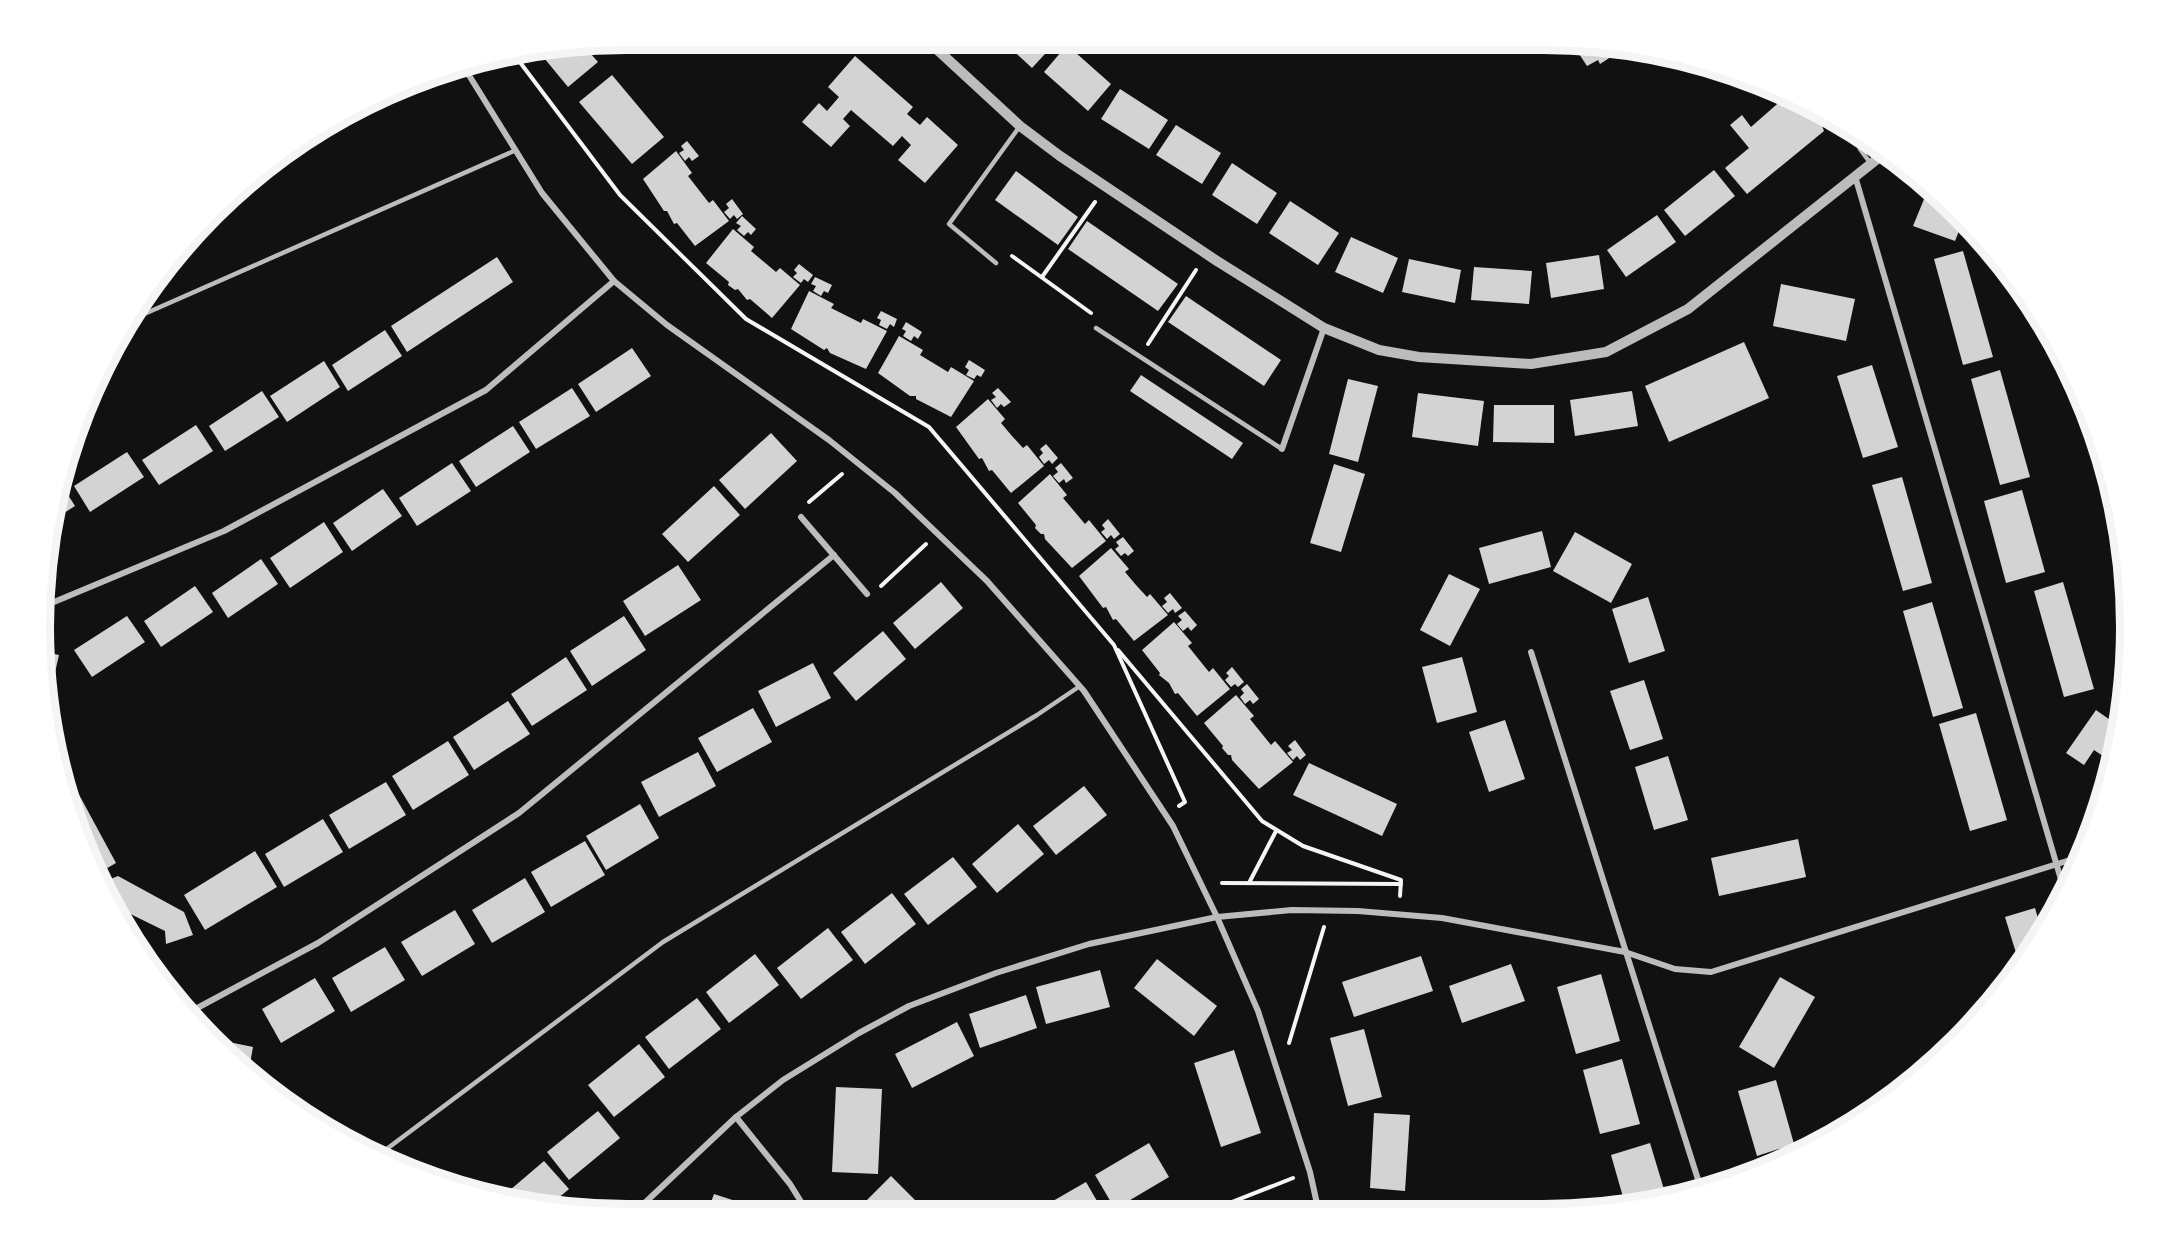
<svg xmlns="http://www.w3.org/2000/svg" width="2169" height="1253" font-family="'Asap Condensed',sans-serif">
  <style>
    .building { fill: #d3d3d3 }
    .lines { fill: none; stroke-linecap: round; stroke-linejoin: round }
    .path { stroke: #f5f5f5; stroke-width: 4 }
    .service { stroke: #bcbcbc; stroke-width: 4.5 }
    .minor { stroke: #bcbcbc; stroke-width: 6 }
    .tertiary { stroke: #bcbcbc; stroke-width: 10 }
    .rim { fill: none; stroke: #f5f5f5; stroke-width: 8 }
  </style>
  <rect width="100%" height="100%" fill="#111"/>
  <g class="building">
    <polygon points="1570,40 1581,40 1623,49 1600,64 1598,60 1587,66"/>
    <polygon points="1004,42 1056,42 1032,68"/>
    <polygon points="549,44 582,44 598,62 568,87 535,47"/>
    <polygon points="1067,45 1111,84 1088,111 1044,72"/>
    <polygon points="855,56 913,107 907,114 920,125 927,117 958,145 925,183 898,160 911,145 902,136 893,146 851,110 843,119 850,126 831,147 802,122 819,103 827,111 839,97 828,87"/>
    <polygon points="612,75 664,137 632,164 579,102"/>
    <polygon points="412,81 414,84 360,113 357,106"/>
    <polygon points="1120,89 1168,120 1149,149 1101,119"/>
    <polygon points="1785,97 1817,113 1824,131 1747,194 1725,168 1749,148 1730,125 1742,115 1751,127"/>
    <polygon points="1176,125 1221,153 1202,184 1156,155"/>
    <polygon points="687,141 699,156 692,161 689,157 685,161 679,153 684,150 681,146"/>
    <polygon points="676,151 692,173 688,176 709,203 713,200 729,221 695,246 677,223 674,224 667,211 664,211 643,179"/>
    <polygon points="1232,163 1277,193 1257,224 1212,195"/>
    <polygon points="1714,170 1735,196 1685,236 1664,210"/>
    <polygon points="1016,171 1078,217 1058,245 995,200"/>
    <polygon points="1929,187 1964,218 1955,241 1913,226"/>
    <polygon points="732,199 743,214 737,219 734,215 730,219 724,212 729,208 726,204"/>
    <polygon points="1290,201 1339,233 1318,265 1269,233"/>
    <polygon points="1657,215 1676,242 1626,277 1607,250"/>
    <polygon points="742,216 756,229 751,235 748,232 744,236 737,230 741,226 736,223"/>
    <polygon points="1087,221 1178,284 1158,311 1068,249"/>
    <polygon points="733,229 754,247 751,251 776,272 780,268 800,285 772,318 750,299 747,300 738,289 735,290 728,285 729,282 706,263"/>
    <polygon points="1351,237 1398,258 1383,293 1335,272"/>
    <polygon points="1963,251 1993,357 1963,365 1934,259"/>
    <polygon points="1599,255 1604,289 1551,298 1546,263"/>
    <polygon points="497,257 513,282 407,352 391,326"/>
    <polygon points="1409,259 1461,270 1455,303 1402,292"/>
    <polygon points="799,264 813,275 808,282 804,279 801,283 793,277 797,273 794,270"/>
    <polygon points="1474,267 1532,271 1529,304 1471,300"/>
    <polygon points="815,277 832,285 828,293 824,291 821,296 813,291 816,286 811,284"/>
    <polygon points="1781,284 1855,299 1846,341 1773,326"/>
    <polygon points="809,291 834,304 831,308 861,323 863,319 887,331 866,369 830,353 827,348 824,350 791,329"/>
    <polygon points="1186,296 1281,360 1264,386 1168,322"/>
    <polygon points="881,311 897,319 894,327 890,324 887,329 879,325 881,320 877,318"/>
    <polygon points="906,322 922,332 918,339 914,336 911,341 903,336 906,331 902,329"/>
    <polygon points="385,330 402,356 348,391 332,365"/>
    <polygon points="899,336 923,350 920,355 948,372 951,367 974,381 951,417 916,399 916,396 910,396 878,373"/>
    <polygon points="1744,342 1769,398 1669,442 1645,386"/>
    <polygon points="632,348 651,376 596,412 578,384"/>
    <polygon points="969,360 985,370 981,377 977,375 974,379 966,375 969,370 965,367"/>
    <polygon points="324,361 340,387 287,422 270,396"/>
    <polygon points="1872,365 1898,447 1863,458 1837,376"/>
    <polygon points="2000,370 2030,477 2000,485 1971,379"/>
    <polygon points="1141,375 1243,443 1232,459 1130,391"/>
    <polygon points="1348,379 1378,386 1358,462 1329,454"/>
    <polygon points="572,388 590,416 536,449 519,422"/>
    <polygon points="998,388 1011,402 1004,407 1001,404 997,408 991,400 996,397 992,393"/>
    <polygon points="262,391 279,417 225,451 209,426"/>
    <polygon points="1632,391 1638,426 1575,436 1570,400"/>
    <polygon points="1418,393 1484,401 1478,446 1412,437"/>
    <polygon points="988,399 1005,419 1001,423 1012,436 1023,448 1027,445 1044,466 1011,493 992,470 989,471 982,458 979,459 956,427"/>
    <polygon points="1494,405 1554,405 1554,443 1493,442"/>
    <polygon points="196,425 213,451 159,485 142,460"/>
    <polygon points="513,426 530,452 476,487 459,461"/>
    <polygon points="771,433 797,461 745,509 719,480"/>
    <polygon points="1046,444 1058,458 1052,464 1049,460 1044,464 1039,457 1043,453 1040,449"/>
    <polygon points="127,452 144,477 90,512 74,486"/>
    <polygon points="452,463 471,491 417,526 399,498"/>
    <polygon points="1061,463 1073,478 1066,483 1064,479 1059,483 1053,476 1058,472 1055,468"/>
    <polygon points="1334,464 1365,474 1341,552 1310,543"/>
    <polygon points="1050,474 1067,495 1063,498 1085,524 1089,520 1106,541 1072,568 1045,539 1044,534 1041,534 1035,528 1036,525 1018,503"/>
    <polygon points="1902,477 1932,583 1903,591 1872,485"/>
    <polygon points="58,479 75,506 53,520"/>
    <polygon points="714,486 740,515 688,562 662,534"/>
    <polygon points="383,489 402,516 352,551 333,523"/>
    <polygon points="2022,490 2045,572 2006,583 1984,501"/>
    <polygon points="1108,519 1120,534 1114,539 1111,535 1107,539 1101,532 1105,529 1102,525"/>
    <polygon points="324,522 343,552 290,588 270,558"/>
    <polygon points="1542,531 1551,567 1489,584 1479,548"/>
    <polygon points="1575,532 1632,564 1611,603 1553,571"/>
    <polygon points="1123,537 1134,551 1128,556 1125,553 1121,556 1115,549 1119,546 1116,542"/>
    <polygon points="1111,548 1129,569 1125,572 1136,585 1147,597 1150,594 1168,615 1134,641 1116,619 1113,620 1106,607 1103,608 1079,576"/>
    <polygon points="261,559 278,584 228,618 212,593"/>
    <polygon points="678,565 701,600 645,636 623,601"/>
    <polygon points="1449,574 1480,589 1450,646 1420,630"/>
    <polygon points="941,582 963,608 915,649 893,623"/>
    <polygon points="2063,582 2094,689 2064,697 2034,591"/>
    <polygon points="195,586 213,612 161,647 144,621"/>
    <polygon points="1170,593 1182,608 1175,613 1173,609 1168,613 1162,606 1167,602 1164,598"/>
    <polygon points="1648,597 1665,651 1629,663 1612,609"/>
    <polygon points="1932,602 1963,708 1933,717 1903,611"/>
    <polygon points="1185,611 1197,625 1191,631 1188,627 1183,631 1177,624 1182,620 1178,616"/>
    <polygon points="127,616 145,642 92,677 74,650"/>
    <polygon points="624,616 646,650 592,686 570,651"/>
    <polygon points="1174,622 1192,643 1188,646 1209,672 1213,668 1230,689 1197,716 1178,693 1175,694 1169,683 1159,675 1160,673 1142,650"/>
    <polygon points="883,631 906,659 856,701 833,673"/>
    <polygon points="41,651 59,655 47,707"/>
    <polygon points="566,657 587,690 532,726 511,694"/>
    <polygon points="1462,657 1477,712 1437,723 1422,667"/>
    <polygon points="813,663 831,698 776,727 758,691"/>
    <polygon points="1232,667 1244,682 1238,687 1235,684 1231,687 1225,680 1229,676 1226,673"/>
    <polygon points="1644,680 1663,739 1630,750 1610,691"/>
    <polygon points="1247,684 1259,699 1253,704 1250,700 1245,704 1240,697 1244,693 1241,689"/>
    <polygon points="1236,695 1254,716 1250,719 1271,745 1275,741 1293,762 1259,789 1232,760 1231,755 1228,755 1222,748 1223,746 1204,723"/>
    <polygon points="508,701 530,734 474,770 453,737"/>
    <polygon points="753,708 772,742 717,772 698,738"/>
    <polygon points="2096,710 2120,727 2119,741 2112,762 2094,750 2084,765 2066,753"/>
    <polygon points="1976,713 2007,820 1970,831 1939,724"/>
    <polygon points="1505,720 1525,779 1489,792 1469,732"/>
    <polygon points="1295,740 1306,755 1300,760 1297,756 1293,760 1287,753 1292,750 1288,746"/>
    <polygon points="448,741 469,775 413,810 392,776"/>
    <polygon points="56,752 116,863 97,874 70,816 54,753"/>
    <polygon points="698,752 716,786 659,817 641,782"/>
    <polygon points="1668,756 1688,820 1654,830 1635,767"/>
    <polygon points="1309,763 1397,804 1382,836 1293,795"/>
    <polygon points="386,782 406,815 349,849 329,815"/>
    <polygon points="1084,786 1107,815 1056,855 1033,826"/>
    <polygon points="640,804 659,838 606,870 586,836"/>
    <polygon points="323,819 343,852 284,887 265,854"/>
    <polygon points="1018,824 1044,854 997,893 972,864"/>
    <polygon points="1798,839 1806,877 1719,896 1711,858"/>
    <polygon points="585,841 605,875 551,907 531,872"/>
    <polygon points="255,851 277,887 205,930 184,895"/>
    <polygon points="953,857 977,887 928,925 904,894"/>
    <polygon points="118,876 184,912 193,935 166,944 165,931 110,904 101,883"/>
    <polygon points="525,878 545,912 492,943 472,910"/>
    <polygon points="892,893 916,924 865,964 841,932"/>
    <polygon points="2035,908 2042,932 2020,966 2005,917"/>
    <polygon points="455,910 475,944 422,976 401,942"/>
    <polygon points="828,928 853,960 801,999 777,968"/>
    <polygon points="385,947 405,980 351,1012 332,978"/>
    <polygon points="755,954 779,985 729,1023 706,992"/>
    <polygon points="1421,956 1433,991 1354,1017 1342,982"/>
    <polygon points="1157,959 1217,1006 1194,1036 1134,988"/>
    <polygon points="1511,964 1525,1001 1462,1023 1449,986"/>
    <polygon points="1100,970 1110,1007 1046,1024 1036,987"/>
    <polygon points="1601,974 1620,1041 1576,1054 1557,987"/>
    <polygon points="1780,977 1815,997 1774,1068 1739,1047"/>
    <polygon points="315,978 335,1011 281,1043 262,1009"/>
    <polygon points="1026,995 1037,1028 980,1048 969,1014"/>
    <polygon points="697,998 721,1029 669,1069 645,1037"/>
    <polygon points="957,1022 974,1056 912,1088 895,1054"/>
    <polygon points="1364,1029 1382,1097 1348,1106 1330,1038"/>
    <polygon points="224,1041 253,1047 248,1075 222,1050"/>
    <polygon points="639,1044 665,1077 614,1117 588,1085"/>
    <polygon points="1234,1050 1261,1133 1221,1147 1194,1063"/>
    <polygon points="1622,1059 1640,1124 1600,1134 1583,1070"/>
    <polygon points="1776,1080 1794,1144 1757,1156 1738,1091"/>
    <polygon points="836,1087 882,1089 878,1174 832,1172"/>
    <polygon points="598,1111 620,1138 569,1180 547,1152"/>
    <polygon points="1374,1113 1410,1115 1405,1191 1370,1188"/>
    <polygon points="1149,1143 1169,1177 1115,1209 1095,1175"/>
    <polygon points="1650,1143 1666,1196 1625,1204 1611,1155"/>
    <polygon points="544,1161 569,1189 550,1205 503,1196"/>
    <polygon points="891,1176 928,1213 869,1213 862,1205"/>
    <polygon points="1086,1182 1104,1213 1032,1213"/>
    <polygon points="714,1194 769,1212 769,1213 707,1213"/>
    <polygon points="1389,1201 1426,1204 1425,1213 1388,1213"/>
  </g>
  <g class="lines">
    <g class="path">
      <polyline points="513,53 620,195 746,319 929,427 1114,645 1185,802 1179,806"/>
      <polyline points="1012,256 1091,313"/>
      <polyline points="1042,277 1095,202"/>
      <polyline points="1148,344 1196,270"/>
      <polyline points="809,502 842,474"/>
      <polyline points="881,586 926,544"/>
      <polyline points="1118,650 1262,821 1303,846 1401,880 1400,896"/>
      <polyline points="1222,883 1401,884"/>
      <polyline points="1249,883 1276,831"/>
      <polyline points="1289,1043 1324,927"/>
      <polyline points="1204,1213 1293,1178"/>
    </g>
    <g class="service">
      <polyline points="1855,131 1860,149 1871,164"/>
      <polyline points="996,263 949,224 1020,126"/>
      <polyline points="126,322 514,151"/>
      <polyline points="1096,328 1282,449"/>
      <polyline points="380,1154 663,942 1037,715 1080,686"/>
    </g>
    <g class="minor">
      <polyline points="462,64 542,193 614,281 667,325 829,440 895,493 987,581 1084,691 1173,826 1217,917 1258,1011 1310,1172 1319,1213"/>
      <polyline points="1855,176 2064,890"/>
      <polyline points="1282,449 1324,328"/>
      <polyline points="801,517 867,594"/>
      <polyline points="42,607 224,531 486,390 614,281"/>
      <polyline points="1531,652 1701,1189"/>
      <polyline points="188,1013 318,943 519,813 834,555"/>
      <polyline points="736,1117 790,1184 808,1213"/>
      <polyline points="634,1213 736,1117 783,1080 859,1033 909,1006 996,973 1089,944 1217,917 1292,910 1358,911 1442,918 1625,952 1675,969 1711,972 2083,856"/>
    </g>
    <polyline class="tertiary" points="930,43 1020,126 1060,156 1217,261 1324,328 1379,350 1419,357 1531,364 1606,352 1688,309 1886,152"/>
  </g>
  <path d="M0 0H2169V1253H0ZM627 50H1543A577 577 0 0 1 2120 627V627A577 577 0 0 1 1543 1204H627A577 577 0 0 1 50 627V627A577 577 0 0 1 627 50Z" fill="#fff" fill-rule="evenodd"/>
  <path class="rim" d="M627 50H1543A577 577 0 0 1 2120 627V627A577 577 0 0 1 1543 1204H627A577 577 0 0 1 50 627V627A577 577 0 0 1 627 50Z"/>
</svg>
